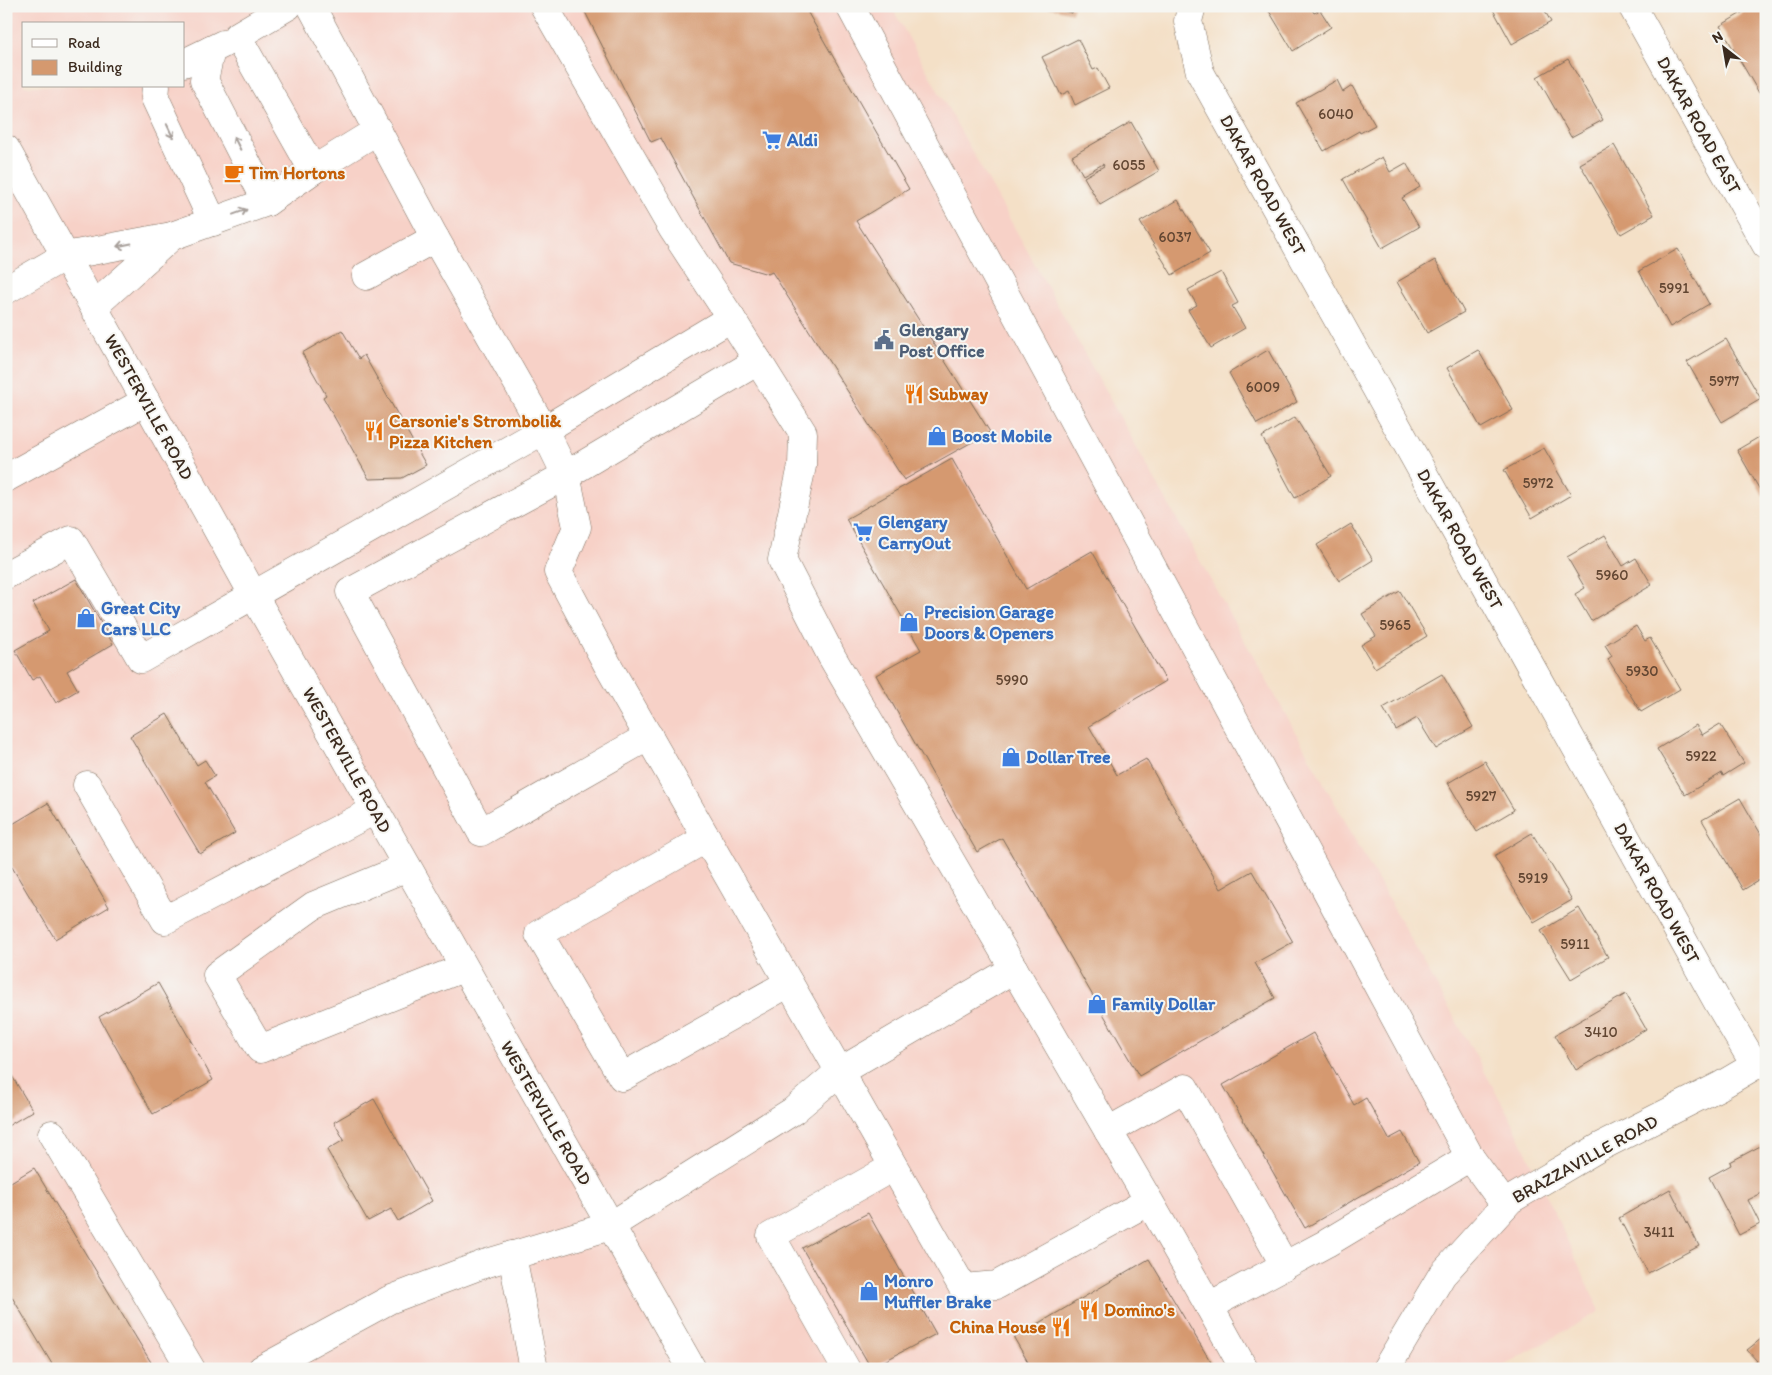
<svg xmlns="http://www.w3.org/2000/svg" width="1772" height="1375" font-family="Itim,sans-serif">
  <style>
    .built { fill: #f7d1c7; fill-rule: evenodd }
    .building { fill: #d5996f }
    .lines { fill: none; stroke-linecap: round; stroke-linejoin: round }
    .minor-casing { stroke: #7c6a59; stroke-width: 29 }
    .major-casing { stroke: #7c6a59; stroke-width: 29 }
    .minor { stroke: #fff; stroke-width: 28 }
    .major { stroke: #fff; stroke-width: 28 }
    .oneway { stroke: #a79f9a }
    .labels { text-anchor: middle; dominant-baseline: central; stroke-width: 4; stroke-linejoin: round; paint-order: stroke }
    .number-label { font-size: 15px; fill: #624632 }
    .street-label { font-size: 18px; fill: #3b2a1e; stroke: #f6f6f2 }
    .shop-label { font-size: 18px; font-weight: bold; fill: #366cbe; stroke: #f6f6f2; text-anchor: start }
    .food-label { font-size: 18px; font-weight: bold; fill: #c56008; stroke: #f6f6f2; text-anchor: start }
    .service-label { font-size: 18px; font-weight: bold; fill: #4e5e75; stroke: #f6f6f2; text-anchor: start }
  </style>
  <rect width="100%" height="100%" fill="#f6f6f2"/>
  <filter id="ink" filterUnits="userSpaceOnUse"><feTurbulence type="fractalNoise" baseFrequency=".02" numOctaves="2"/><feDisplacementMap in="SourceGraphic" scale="10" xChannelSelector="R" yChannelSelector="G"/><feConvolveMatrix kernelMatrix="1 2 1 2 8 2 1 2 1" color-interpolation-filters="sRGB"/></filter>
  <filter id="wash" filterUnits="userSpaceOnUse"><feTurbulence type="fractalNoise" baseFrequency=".0096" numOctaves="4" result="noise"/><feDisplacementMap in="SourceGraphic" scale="20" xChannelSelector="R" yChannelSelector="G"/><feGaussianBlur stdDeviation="1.12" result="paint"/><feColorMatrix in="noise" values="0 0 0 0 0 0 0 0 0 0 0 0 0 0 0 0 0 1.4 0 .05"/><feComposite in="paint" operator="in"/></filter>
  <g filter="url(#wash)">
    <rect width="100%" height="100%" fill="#f4e0c7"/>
    <path class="built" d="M 19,6 L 891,6 L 1512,1121 L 1600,1311 L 1498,1369 L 6,1369 L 6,13 ZM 24,24 L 184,24 L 184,86 L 24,86 Z"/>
    <g id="blocks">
      <g class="building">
        <polygon points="582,6 804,6 909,189 856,221 990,432 904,480 772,272 768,274 729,263 661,138 651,142"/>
        <polygon points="1044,6 1074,6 1072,13"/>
        <polygon points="1266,6 1310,6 1314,13 1320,10 1331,27 1293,51"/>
        <polygon points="1491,6 1542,6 1551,22 1512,44"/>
        <polygon points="1753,6 1761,6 1766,15 1766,89 1759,93 1720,26"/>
        <polygon points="1078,39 1093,70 1098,68 1109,88 1075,105 1069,91 1061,95 1042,57"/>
        <polygon points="1568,59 1603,120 1571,137 1537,77"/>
        <polygon points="1337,80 1343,92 1352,86 1375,125 1360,133 1359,131 1324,151 1296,103"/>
        <polygon points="1131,122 1159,171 1100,205 1084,177 1104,166 1103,164 1083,175 1072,156"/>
        <polygon points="1614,145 1654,215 1621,234 1580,164"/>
        <polygon points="1382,157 1390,172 1406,163 1420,187 1402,198 1419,227 1382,248 1343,179"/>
        <polygon points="1178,200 1210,253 1172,275 1140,222"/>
        <polygon points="1678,249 1709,304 1670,327 1639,271"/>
        <polygon points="1435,260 1464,312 1427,333 1397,282"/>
        <polygon points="1221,272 1238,303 1232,306 1245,328 1211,348 1188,310 1197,305 1188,290"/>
        <polygon points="342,330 359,359 364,355 426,465 402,478 369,479 323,397 326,395 302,353"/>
        <polygon points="1726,339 1761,399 1722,422 1687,362"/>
        <polygon points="1268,350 1297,402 1257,424 1229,373"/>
        <polygon points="1478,350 1513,410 1481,428 1447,368"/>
        <polygon points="1295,417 1331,476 1295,498 1262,437"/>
        <polygon points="1766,433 1766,497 1764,497 1737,450"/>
        <polygon points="1544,448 1571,495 1532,518 1504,470"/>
        <polygon points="952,459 1026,589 1092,551 1166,681 1089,726 1117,775 1146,759 1221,889 1252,871 1293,942 1255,963 1275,998 1139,1076 1002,838 977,852 876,675 921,650 846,519"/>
        <polygon points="1351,524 1373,560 1339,581 1317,545"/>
        <polygon points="1605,535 1623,566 1636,558 1652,585 1591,621 1575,594 1585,588 1567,557"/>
        <polygon points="76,579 113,644 67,671 78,690 56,703 40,676 32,680 15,650 49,631 33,603"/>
        <polygon points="1400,591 1427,636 1375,668 1361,645 1376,636 1362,614"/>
        <polygon points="1636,626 1645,641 1650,638 1680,689 1641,712 1608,659 1612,656 1605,645"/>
        <polygon points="1442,674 1473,727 1436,749 1417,718 1396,730 1383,708"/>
        <polygon points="167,714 197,765 205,760 215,776 205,782 235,833 200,854 130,736"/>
        <polygon points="1720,724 1744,763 1723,776 1722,773 1685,795 1657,749 1696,725 1702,735"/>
        <polygon points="1485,761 1514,810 1477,832 1448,783"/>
        <polygon points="1740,798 1766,843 1766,876 1743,890 1702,820"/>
        <polygon points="48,803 109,907 55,939 6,857 6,828"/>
        <polygon points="1532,833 1572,900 1534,922 1494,856"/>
        <polygon points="1579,908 1608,957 1571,979 1541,931"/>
        <polygon points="158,983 213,1080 153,1114 99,1017"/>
        <polygon points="1626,994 1646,1029 1576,1070 1555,1035"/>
        <polygon points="1313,1033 1354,1105 1366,1098 1389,1139 1402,1132 1419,1162 1305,1228 1223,1085"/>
        <polygon points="6,1066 33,1111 6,1127"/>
        <polygon points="374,1099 432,1201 398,1221 391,1209 368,1221 327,1150 344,1140 334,1122"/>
        <polygon points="1766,1143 1766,1191 1748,1200 1760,1224 1739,1235 1709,1177 1731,1165 1730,1162"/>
        <polygon points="34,1168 155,1369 55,1369 6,1287 6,1185"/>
        <polygon points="1670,1189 1699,1246 1648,1273 1619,1218"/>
        <polygon points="868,1213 936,1334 871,1368 802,1248"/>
        <polygon points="1149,1259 1215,1369 1032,1369 1014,1338"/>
        <polygon points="1766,1335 1766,1369 1748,1369 1757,1361 1747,1350"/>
      </g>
    </g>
  </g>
  <g filter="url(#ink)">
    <use href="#blocks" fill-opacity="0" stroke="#7c6a59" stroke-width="1"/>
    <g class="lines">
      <defs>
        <g id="minor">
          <polyline points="544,6 672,228 731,318"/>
          <polyline points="850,6 1470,1157"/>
          <polyline points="1192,6 1188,21 1200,72 1717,1001 1755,1065"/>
          <polyline points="1632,6 1766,245"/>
          <polyline points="211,50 204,80 267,202"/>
          <polyline points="184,63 223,44"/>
          <polyline points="156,86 155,98 213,222"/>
          <polyline points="313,170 378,130"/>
          <polyline points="366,276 435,238"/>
          <polyline points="6,290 65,256 172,236 267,202 313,170 237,36 288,6"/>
          <polyline points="94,306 172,236"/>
          <polyline points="6,478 146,401"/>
          <polyline points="6,575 71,540 141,659 544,430 435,238 311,6"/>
          <polyline points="649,736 481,832 350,592 566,475 758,361"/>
          <polyline points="87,785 165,920 375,810"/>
          <polyline points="707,838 539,934 622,1077 789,983"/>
          <polyline points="407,867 313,906 217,975 260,1049 463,968"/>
          <polyline points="1108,1131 1185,1088 1285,1266"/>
          <polyline points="52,1134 191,1369"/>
          <polyline points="1149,1201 832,657 782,560 802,466 803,433 731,318 544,430 566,475 577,527 558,572 606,662 963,1288 997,1285 1149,1201 1209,1306 1327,1243 1470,1157 1505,1205"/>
          <polyline points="512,1255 534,1369"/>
          <polyline points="1209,1306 1244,1369"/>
          <polyline points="262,1369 389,1300 484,1264 610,1226 793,1111 839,1072 1014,969"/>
          <polyline points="846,1369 771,1236 893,1167"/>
          <polyline points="1386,1369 1442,1275 1510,1200 1600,1147 1720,1086 1766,1059"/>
        </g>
        <polyline id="major" points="6,149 254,596 692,1369"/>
      </defs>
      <use href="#minor" class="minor-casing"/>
      <use href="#major" class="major-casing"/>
      <use href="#minor" class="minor"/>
      <use href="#major" class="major"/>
    </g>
    <defs><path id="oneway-shaft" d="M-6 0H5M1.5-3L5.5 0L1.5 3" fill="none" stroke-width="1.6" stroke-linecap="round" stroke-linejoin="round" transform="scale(1.25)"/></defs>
    <g class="oneway">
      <use href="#oneway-shaft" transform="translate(170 131) rotate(65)"/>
      <use href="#oneway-shaft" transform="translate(237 143) rotate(-117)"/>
      <use href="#oneway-shaft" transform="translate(240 212) rotate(-20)"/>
      <use href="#oneway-shaft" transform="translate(124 245) rotate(169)"/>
    </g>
  </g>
  <defs>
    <symbol id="supermarket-bare" viewBox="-9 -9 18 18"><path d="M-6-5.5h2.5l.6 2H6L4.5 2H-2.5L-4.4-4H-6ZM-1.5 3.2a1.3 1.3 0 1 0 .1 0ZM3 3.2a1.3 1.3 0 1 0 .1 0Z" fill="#3f7fe0" stroke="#f6f6f2" stroke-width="2.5" paint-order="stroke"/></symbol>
    <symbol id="cafe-bare" viewBox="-9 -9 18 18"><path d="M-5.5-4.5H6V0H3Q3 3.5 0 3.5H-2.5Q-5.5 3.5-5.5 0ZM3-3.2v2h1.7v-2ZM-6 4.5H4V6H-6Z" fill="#e8710a" stroke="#f6f6f2" stroke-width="2.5" paint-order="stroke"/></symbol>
    <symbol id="civic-bare" viewBox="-9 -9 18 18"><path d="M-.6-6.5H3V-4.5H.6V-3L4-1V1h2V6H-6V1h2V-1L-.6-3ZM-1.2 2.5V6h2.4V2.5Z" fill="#5c6f8a" stroke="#f6f6f2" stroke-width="2.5" paint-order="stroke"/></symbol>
    <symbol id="restaurant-bare" viewBox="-9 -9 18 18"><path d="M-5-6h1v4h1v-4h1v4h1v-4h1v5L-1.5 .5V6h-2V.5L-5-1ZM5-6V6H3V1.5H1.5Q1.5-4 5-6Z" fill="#e8710a" stroke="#f6f6f2" stroke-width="2.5" paint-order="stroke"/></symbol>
    <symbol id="shop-bare" viewBox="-9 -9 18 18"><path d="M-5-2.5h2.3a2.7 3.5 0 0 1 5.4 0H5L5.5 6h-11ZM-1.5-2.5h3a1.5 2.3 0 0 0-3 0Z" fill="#3f7fe0" stroke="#f6f6f2" stroke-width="2.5" paint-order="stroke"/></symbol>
  </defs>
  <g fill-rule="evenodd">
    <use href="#supermarket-bare" x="758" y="126" width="28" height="28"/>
    <use href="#cafe-bare" x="220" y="159" width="28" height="28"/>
    <use href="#civic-bare" x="870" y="326" width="28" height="28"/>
    <use href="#restaurant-bare" x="900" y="380" width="28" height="28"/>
    <use href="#restaurant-bare" x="360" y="417" width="28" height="28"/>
    <use href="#shop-bare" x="923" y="422" width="28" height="28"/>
    <use href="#supermarket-bare" x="849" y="518" width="28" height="28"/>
    <use href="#shop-bare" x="72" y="604" width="28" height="28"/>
    <use href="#shop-bare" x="895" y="608" width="28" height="28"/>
    <use href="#shop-bare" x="997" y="743" width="28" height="28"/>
    <use href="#shop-bare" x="1083" y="990" width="28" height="28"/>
    <use href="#shop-bare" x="855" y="1277" width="28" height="28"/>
    <use href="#restaurant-bare" x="1075" y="1296" width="28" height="28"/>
    <use href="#restaurant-bare" x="1047" y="1313" width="28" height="28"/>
  </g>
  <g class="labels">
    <g class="number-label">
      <text x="1336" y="114">6040</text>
      <text x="1129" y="165">6055</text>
      <text x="1175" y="237">6037</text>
      <text x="1674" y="288">5991</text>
      <text x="1724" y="381">5977</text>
      <text x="1263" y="387">6009</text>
      <text x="1538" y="483">5972</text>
      <text x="1612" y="575">5960</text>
      <text x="1395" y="625">5965</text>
      <text x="1642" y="671">5930</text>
      <text x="1012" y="680">5990</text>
      <text x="1701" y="756">5922</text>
      <text x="1481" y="796">5927</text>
      <text x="1533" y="878">5919</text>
      <text x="1575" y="944">5911</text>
      <text x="1601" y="1032">3410</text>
      <text x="1659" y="1232">3411</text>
    </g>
    <g class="street-label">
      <text transform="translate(1699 125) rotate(61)">DAKAR ROAD EAST</text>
      <text transform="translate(1263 185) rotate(61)">DAKAR ROAD WEST</text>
      <text transform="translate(149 407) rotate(61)">WESTERVILLE ROAD</text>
      <text transform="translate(1460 539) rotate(61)">DAKAR ROAD WEST</text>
      <text transform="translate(347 760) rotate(61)">WESTERVILLE ROAD</text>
      <text transform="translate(1657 893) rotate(61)">DAKAR ROAD WEST</text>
      <text transform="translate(546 1113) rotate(60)">WESTERVILLE ROAD</text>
      <text transform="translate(1585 1159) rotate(-29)">BRAZZAVILLE ROAD</text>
    </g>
    <g class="shop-label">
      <text x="787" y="140">Aldi</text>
      <text x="952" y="436">Boost Mobile</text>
      <text x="878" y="522">Glengary<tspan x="878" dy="21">CarryOut</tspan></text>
      <text x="101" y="608">Great City<tspan x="101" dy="21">Cars LLC</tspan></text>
      <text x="924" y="612">Precision Garage<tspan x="924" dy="21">Doors &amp; Openers</tspan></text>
      <text x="1026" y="757">Dollar Tree</text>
      <text x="1112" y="1004">Family Dollar</text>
      <text x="884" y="1281">Monro<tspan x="884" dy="21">Muffler Brake</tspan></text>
    </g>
    <g class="food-label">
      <text x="249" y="173">Tim Hortons</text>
      <text x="929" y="394">Subway</text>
      <text x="389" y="421">Carsonie's Stromboli&amp;<tspan x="389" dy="21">Pizza Kitchen</tspan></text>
      <text x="1104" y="1310">Domino's</text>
      <text x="1046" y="1327" text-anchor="end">China House</text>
    </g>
    <g class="service-label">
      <text x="899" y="330">Glengary<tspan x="899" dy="21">Post Office</tspan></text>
    </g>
  </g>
  <rect width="1772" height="1375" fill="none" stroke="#f6f6f2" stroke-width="25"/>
  <rect x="22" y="22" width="162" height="65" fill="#f6f6f2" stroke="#aba49d"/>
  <rect x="32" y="39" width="25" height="8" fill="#ffffff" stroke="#aba49d"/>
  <text x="68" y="48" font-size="15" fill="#3b2a1e">Road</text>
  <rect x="32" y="60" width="25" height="15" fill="#d5996f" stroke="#aba49d"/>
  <text x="68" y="72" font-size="15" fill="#3b2a1e">Building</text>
  <g transform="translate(1724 48) rotate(329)" stroke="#f6f6f2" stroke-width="4" paint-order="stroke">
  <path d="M0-4L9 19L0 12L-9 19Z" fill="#3b2a1e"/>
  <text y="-8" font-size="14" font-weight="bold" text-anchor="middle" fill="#3b2a1e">N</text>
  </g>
</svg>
